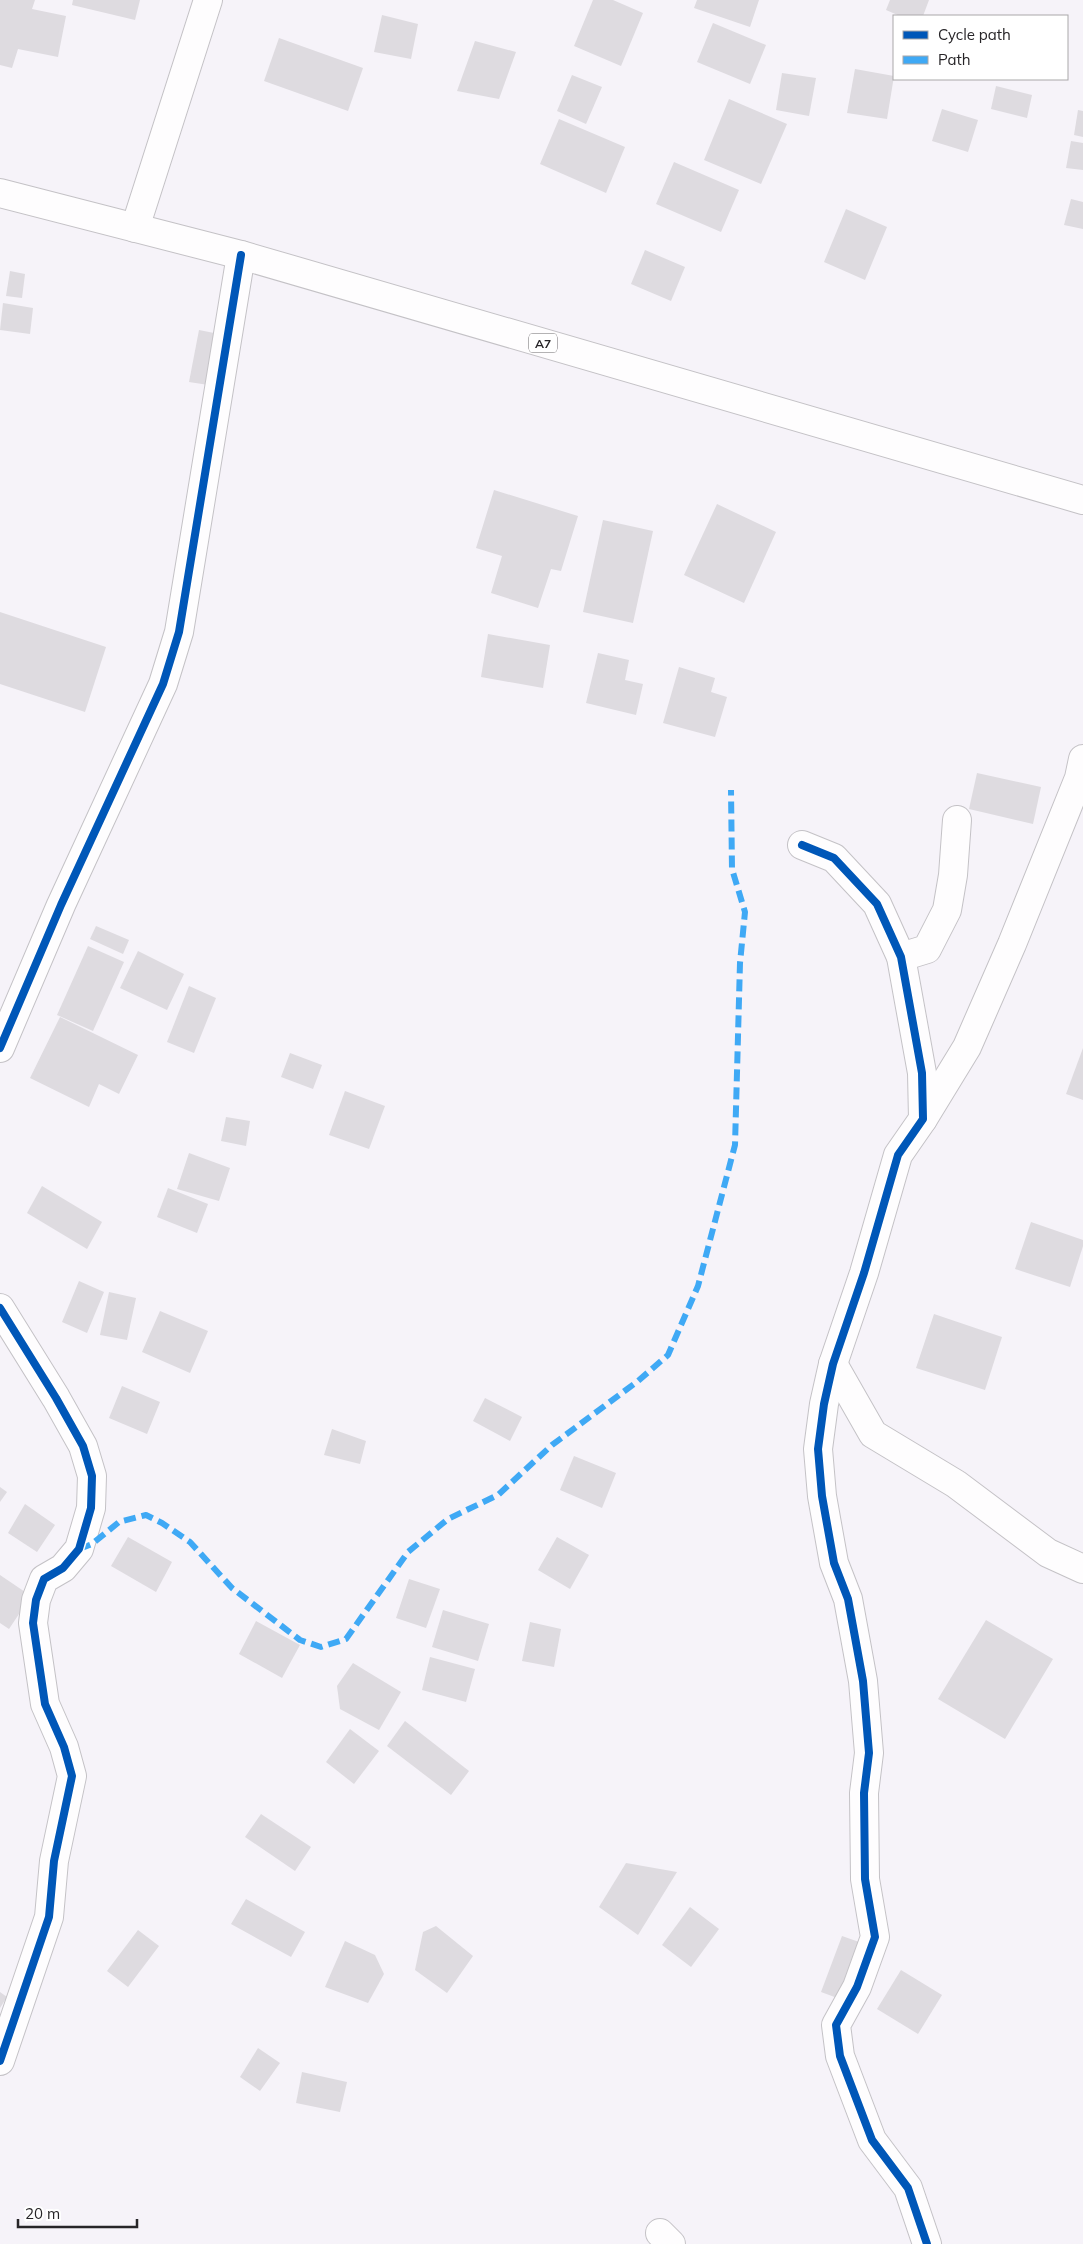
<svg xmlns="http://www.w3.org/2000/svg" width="1083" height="2244" font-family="Mulish,sans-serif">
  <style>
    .building { fill: #dedbe0 }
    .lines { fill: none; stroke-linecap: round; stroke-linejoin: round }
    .street-casing { stroke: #c4c2c6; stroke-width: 30 }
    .primary-casing { stroke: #c4c2c6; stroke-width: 30 }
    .street { stroke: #fefdfe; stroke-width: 28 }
    .primary { stroke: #fefdfe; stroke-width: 28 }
    .quiet { stroke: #3fa9f5; stroke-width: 6; stroke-dasharray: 12 6; stroke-linecap: butt }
    .cycleway-casing { stroke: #fff; stroke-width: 11 }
    .cycleway { stroke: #0057b8; stroke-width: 8 }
    .labels { text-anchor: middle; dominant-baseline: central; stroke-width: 4; stroke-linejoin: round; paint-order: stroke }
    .shield { fill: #fff; stroke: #686668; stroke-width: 1 }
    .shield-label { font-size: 12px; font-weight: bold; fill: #272528 }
  </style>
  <rect width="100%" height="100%" fill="#f6f3f9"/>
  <g class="building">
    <polygon points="0,0 35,0 32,9 66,16 58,57 18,49 12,68 0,65"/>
    <polygon points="73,0 140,0 135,20 72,5"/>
    <polygon points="593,0 613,0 643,13 621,66 574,46"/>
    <polygon points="697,0 759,0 750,27 694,8"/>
    <polygon points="890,0 929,0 923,16 900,16 886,10"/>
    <polygon points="382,15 418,24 411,59 374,52"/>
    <polygon points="713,23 766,45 750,84 697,62"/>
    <polygon points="279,38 363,68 348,111 264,81"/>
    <polygon points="475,41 516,52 499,99 457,91"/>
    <polygon points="855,69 894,76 887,119 847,113"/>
    <polygon points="782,73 816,78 809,116 776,110"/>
    <polygon points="572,75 602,87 586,124 557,111"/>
    <polygon points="996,86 1032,95 1027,118 991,109"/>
    <polygon points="729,99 787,124 761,184 704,160"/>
    <polygon points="942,109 978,120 968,152 932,141"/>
    <polygon points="1078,110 1083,111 1083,137 1074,135"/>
    <polygon points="559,119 625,147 606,193 540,164"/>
    <polygon points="1071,141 1083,143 1083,170 1066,168"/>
    <polygon points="674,162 739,190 721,232 656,204"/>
    <polygon points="1071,199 1083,202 1083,229 1064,225"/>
    <polygon points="846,209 887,227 865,280 824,262"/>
    <polygon points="645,250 685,267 671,301 631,284"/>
    <polygon points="10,271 25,274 22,298 6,296"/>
    <polygon points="3,303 33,308 30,334 0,330"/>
    <polygon points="199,330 224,335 215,386 189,382"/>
    <polygon points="494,490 578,516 561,571 551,569 538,608 491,593 502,556 476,548"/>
    <polygon points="717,504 776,532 744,603 684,575"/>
    <polygon points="603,520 653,531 633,623 583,612"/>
    <polygon points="0,612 106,647 85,712 0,684"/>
    <polygon points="488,634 550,645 543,688 481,677"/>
    <polygon points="598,653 629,660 625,680 643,684 636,715 586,703"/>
    <polygon points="679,667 715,678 711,692 727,697 715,737 663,723"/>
    <polygon points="977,773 1041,787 1033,824 969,809"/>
    <polygon points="96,926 129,940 123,954 90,939"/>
    <polygon points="88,946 124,962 93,1031 57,1015"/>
    <polygon points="138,951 184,974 167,1010 120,988"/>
    <polygon points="189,986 216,998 194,1053 167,1042"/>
    <polygon points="60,1017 138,1055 119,1094 99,1084 89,1107 30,1078"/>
    <polygon points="1083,1048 1083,1100 1066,1094"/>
    <polygon points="290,1053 322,1065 313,1089 281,1077"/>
    <polygon points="345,1091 385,1106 369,1149 329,1135"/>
    <polygon points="226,1117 250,1121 246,1146 221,1141"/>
    <polygon points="189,1153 230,1168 219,1201 177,1189"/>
    <polygon points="42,1186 102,1222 87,1249 27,1213"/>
    <polygon points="168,1188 208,1204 197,1233 157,1217"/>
    <polygon points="1031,1222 1083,1240 1083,1246 1070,1287 1015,1269"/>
    <polygon points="79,1281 104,1292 87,1333 62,1322"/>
    <polygon points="109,1292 136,1298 127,1340 100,1335"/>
    <polygon points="160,1311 208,1331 190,1373 142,1352"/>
    <polygon points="934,1314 1002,1337 985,1390 916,1368"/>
    <polygon points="122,1386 160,1402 147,1434 109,1418"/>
    <polygon points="485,1398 522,1417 510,1441 473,1421"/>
    <polygon points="332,1429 366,1441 360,1464 324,1455"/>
    <polygon points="574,1456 616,1473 602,1508 560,1490"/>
    <polygon points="0,1487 7,1492 0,1502"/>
    <polygon points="25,1504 55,1525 37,1552 8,1533"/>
    <polygon points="128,1537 172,1562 156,1592 111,1566"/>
    <polygon points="557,1537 589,1555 570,1589 538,1570"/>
    <polygon points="0,1575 31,1596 9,1629 0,1623"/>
    <polygon points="409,1579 440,1589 426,1628 396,1618"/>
    <polygon points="443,1610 489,1624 478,1661 432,1647"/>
    <polygon points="986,1620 1053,1659 1005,1739 938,1699"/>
    <polygon points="256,1621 300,1645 282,1678 239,1654"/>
    <polygon points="530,1622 561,1629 554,1667 522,1661"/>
    <polygon points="430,1657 475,1669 466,1702 422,1690"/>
    <polygon points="353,1663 401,1692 379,1730 340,1709 337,1686"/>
    <polygon points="405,1721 469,1771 451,1795 387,1746"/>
    <polygon points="350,1729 379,1751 354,1784 326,1762"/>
    <polygon points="261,1814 311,1847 295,1871 245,1837"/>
    <polygon points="626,1863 677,1872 638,1935 599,1907"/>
    <polygon points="246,1899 305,1932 291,1957 231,1924"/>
    <polygon points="690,1907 719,1929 691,1967 662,1945"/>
    <polygon points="436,1926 473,1956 447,1993 415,1970 423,1932"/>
    <polygon points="138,1930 159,1946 128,1987 107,1971"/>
    <polygon points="842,1936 862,1943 840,1999 821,1992"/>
    <polygon points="345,1941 375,1955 384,1974 368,2003 325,1987"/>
    <polygon points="901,1970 942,1995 918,2034 877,2009"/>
    <polygon points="0,1992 7,1997 0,2008"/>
    <polygon points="258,2048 280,2063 260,2091 240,2077"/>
    <polygon points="302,2072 347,2082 340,2112 296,2103"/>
  </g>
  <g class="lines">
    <defs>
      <g id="street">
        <polyline points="135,228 208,0"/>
        <polyline points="802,845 834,858 877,904 901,957 922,1073 923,1119 898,1155 864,1273 833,1364 824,1404 818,1449 822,1496 834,1563 848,1599 863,1681 869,1753 864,1793 865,1879 875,1937 857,1987 836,2025 840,2056 872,2140 908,2188 927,2244"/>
        <polyline points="901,957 927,949 947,910 953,875 957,820"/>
        <polyline points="0,1048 61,905 163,684 179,632 241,255"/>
        <polyline points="923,1119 967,1047 1012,944 1079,778 1083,759"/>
        <polyline points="0,1308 56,1398 83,1446 92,1476 91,1508 79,1549 63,1568 44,1579 36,1600 33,1623 45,1704 64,1747 72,1776 54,1861 49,1917 0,2061"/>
        <polyline points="833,1364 873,1434 956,1484 1048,1553 1083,1569"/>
        <polyline points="660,2233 671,2244"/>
      </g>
      <polyline id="primary" points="0,193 241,255 1083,500"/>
    </defs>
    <use href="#street" class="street-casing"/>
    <use href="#primary" class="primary-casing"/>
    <use href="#street" class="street"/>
    <use href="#primary" class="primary"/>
    <polyline class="quiet" points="79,1549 92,1544 119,1522 146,1515 162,1523 190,1542 232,1588 300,1640 321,1647 346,1639 408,1552 448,1519 498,1495 552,1445 638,1381 668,1355 698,1286 735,1145 740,963 745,912 732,869 731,790"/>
    <defs>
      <g id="cycleway">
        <polyline points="802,845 834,858 877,904 901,957 922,1073 923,1119 898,1155 864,1273 833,1364 824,1404 818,1449 822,1496 834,1563 848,1599 863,1681 869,1753 864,1793 865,1879 875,1937 857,1987 836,2025 840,2056 872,2140 908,2188 927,2244"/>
        <polyline points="0,1048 61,905 163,684 179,632 241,255"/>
        <polyline points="0,1308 56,1398 83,1446 92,1476 91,1508 79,1549 63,1568 44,1579 36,1600 33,1623 45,1704 64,1747 72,1776 54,1861 49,1917 0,2061"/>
      </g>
    </defs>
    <use href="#cycleway" class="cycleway-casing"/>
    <use href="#cycleway" class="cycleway"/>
  </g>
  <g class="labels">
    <rect class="shield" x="529" y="333.5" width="28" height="19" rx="4"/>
    <g class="shield-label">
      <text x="543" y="343">A7</text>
    </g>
  </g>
  <rect x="893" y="15" width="175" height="65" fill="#ffffff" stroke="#a9a8a9"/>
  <rect x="903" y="31" width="25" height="8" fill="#0057b8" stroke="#a9a8a9"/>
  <text x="938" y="40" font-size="15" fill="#272528">Cycle path</text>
  <rect x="903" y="56" width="25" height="8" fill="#3fa9f5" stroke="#a9a8a9"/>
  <text x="938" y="65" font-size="15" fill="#272528">Path</text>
  <path d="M18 2219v8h119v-8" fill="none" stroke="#272528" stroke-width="2.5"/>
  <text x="25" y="2219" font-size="15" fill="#272528" stroke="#ffffff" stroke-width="4" paint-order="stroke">20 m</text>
</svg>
